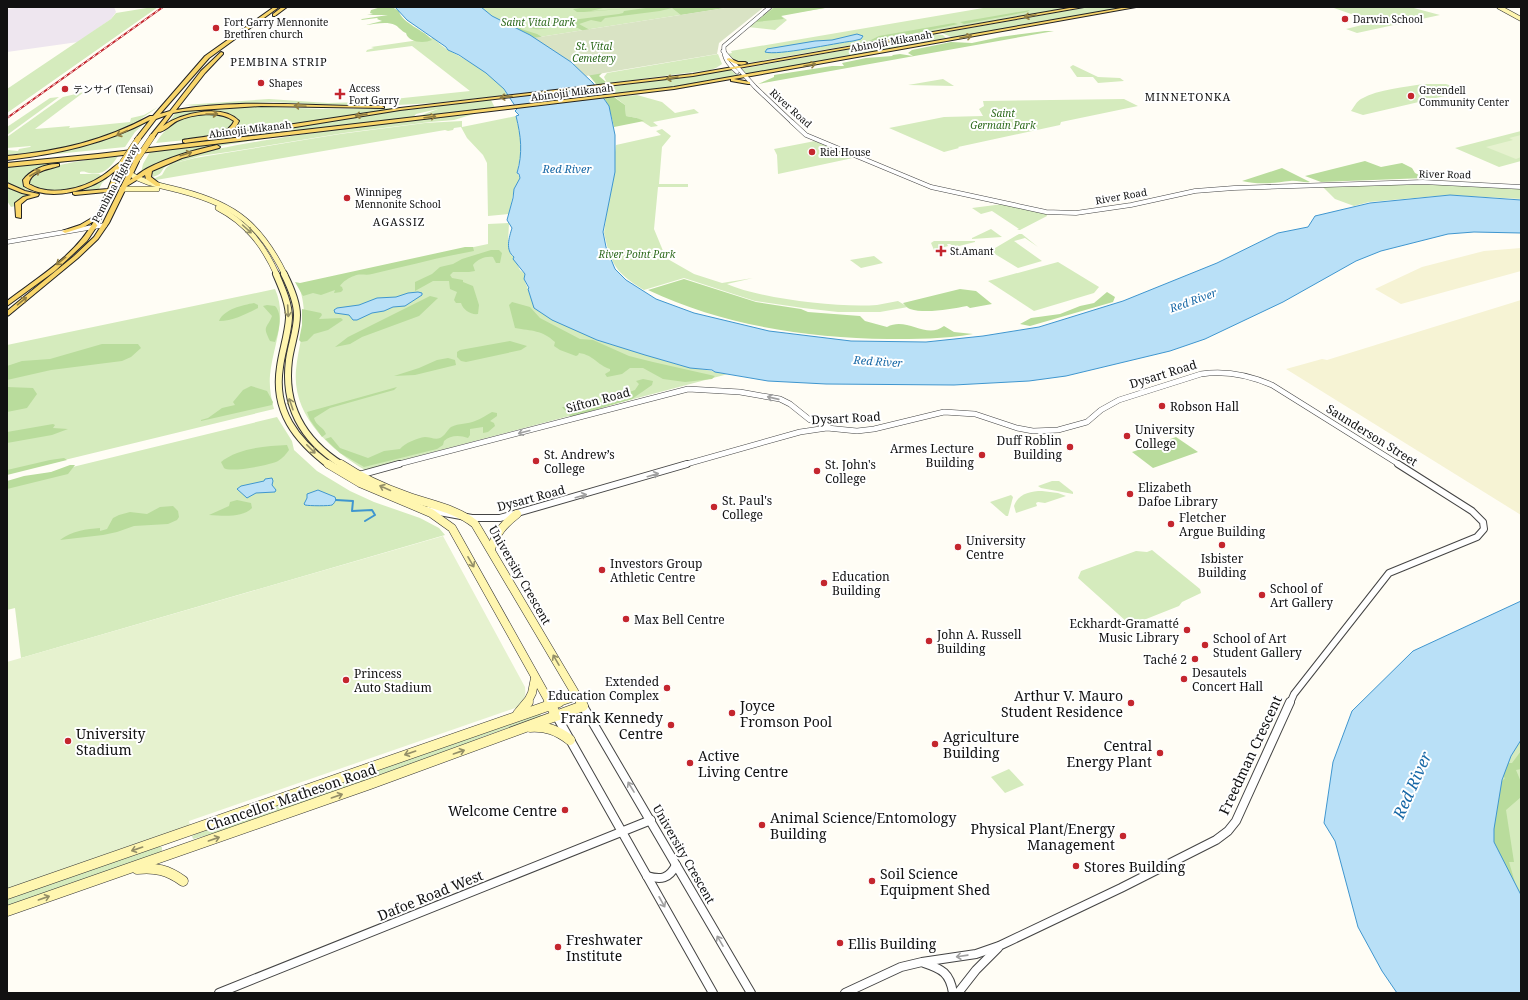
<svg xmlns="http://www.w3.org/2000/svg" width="1528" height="1000" font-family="'Noto Serif','Noto Sans JP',serif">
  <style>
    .industrial { fill: #eee6ef }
    .farmland { fill: #f6f3d4 }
    .green { fill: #d5ebbd }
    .forest { fill: #b9dc9c }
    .cemetery { fill: #d9e3c4 }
    .pitch { fill: #e6f2cf }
    .water { fill: #b9e0f7; stroke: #3f96cf }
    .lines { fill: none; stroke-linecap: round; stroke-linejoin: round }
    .stream { stroke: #3f96cf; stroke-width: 2 }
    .tertiary-far4-casing { stroke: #444; stroke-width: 4.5 }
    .tertiary-far3-casing { stroke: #444; stroke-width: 5 }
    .tertiary-far2-casing { stroke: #444; stroke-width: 6 }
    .tertiary-far1-casing { stroke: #444; stroke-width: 8 }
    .tertiary-casing { stroke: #444; stroke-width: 10 }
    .secondary-far4-casing { stroke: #333; stroke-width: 5 }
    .secondary-far3-casing { stroke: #333; stroke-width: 6 }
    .secondary-far2-casing { stroke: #333; stroke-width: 8 }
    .secondary-far1-casing { stroke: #333; stroke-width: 9 }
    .secondary-casing { stroke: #333; stroke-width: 11 }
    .primary-casing { stroke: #222; stroke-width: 2 }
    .tertiary-far4 { stroke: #fff; stroke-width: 3.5 }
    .tertiary-far3 { stroke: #fff; stroke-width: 4 }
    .tertiary-far2 { stroke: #fff; stroke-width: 5 }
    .tertiary-far1 { stroke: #fff; stroke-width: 6 }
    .tertiary { stroke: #fff; stroke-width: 8 }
    .secondary-far4 { stroke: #fff6b0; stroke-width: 4 }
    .secondary-far3 { stroke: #fff6b0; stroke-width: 5 }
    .secondary-far2 { stroke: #fff6b0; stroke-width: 6 }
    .secondary-far1 { stroke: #fff6b0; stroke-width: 8 }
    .secondary { stroke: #fff6b0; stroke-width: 10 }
    .primary { fill: #f9d66b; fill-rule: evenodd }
    .rail-casing { stroke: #c4262e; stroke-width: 2 }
    .rail { stroke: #fff; stroke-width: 1; stroke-dasharray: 3.5; stroke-linecap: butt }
    .primary-bridge-casing { stroke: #222; stroke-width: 6; stroke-linecap: butt }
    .primary-bridge { stroke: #f9d66b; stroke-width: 5.5 }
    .oneway { stroke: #917d42 }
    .oneway2 { stroke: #948f68 }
    .oneway3 { stroke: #a0a0a0 }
    .poi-dot { fill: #c4262e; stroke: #fff; stroke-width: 1.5 }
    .labels { text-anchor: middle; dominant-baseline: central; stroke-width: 4; stroke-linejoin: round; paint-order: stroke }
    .far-poi-label { font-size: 10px; fill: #111; stroke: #fff; text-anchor: start }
    .far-park-label { font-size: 10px; font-style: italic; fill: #2f6b1f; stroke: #fff }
    .far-street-label { font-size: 10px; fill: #111; stroke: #fff }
    .far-neighbourhood-label { font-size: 11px; letter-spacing: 1px; fill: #111; stroke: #fff }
    .far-water-label { font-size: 11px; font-style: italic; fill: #1768a6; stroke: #fff }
    .street-label { font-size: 12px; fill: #111; stroke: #fff }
    .poi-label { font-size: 12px; fill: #111; stroke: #fff; text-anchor: start }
    .near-poi-label { font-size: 14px; fill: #111; stroke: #fff; text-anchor: start }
    .near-street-label { font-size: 14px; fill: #111; stroke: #fff }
    .near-water-label { font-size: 16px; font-style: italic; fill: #1768a6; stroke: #fff }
  </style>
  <rect width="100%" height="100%" fill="#fffdf5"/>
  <polygon class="industrial" points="26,7 114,7 116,12 111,19 78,42 7,52 7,9"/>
  <g class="farmland">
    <polygon points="1521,248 1521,271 1401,304 1375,289 1422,267 1484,251"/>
    <polygon points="1521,300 1521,515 1286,369 1322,359 1327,360"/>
  </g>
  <g class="green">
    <polygon points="153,7 158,7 7,113 7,89 111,19 116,13"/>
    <polygon points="481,7 731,7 533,38 506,24 492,16"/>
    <polygon points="773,7 832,7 780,15 787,20 775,30 748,27"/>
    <path d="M 989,7 L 1073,7 L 754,62 C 742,64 735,62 727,54 L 732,53 L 731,51 Z"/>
    <polygon points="1088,7 1131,7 950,39 951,37 942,33"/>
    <polygon points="1331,7 1410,7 1440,15 1357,33 1346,29 1374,22"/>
    <polygon points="933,34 943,35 946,38 747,75 740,69"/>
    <path d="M 433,38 C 438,42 444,48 450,51 C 470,62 495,75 508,95 L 434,103 L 380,106 L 341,106 L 273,102 L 197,106 L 184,105 L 269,99 L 328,103 L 365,102 L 470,91 L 412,46 L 366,52 L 367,50 L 374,48 L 371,47 Z"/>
    <polygon points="718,54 722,64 716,68 710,70 610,83 607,83 604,77 607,73"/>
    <polygon points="1073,65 1098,77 1120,78 1124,81 1098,83 1093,77 1077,77 1070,67"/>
    <polygon points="731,70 738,76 647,91 613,94 609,87"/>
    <polygon points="943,79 954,86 908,85"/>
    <path d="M 1424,84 L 1446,84 L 1466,91 L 1363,115 L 1351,111 C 1354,107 1357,101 1361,99 C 1379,89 1405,87 1424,84 Z"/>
    <polygon points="84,92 35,129 70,126 69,128 130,122 131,118 144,115 158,107 125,130 67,149 7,155 7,150 18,151 19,149 30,147 31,146 7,148 7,137 63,97"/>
    <polygon points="637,95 662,102 675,113 694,109 699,113 653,122 658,126 651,127 637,118 626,116 625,105 615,97"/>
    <polygon points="59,97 7,135 7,127 50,98"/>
    <polygon points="1124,99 1138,106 1061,122 1060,125 958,147 959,148 944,152 889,128 944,117 983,116 979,109 984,106 983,101"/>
    <polygon points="491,100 495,108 419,116 438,109 416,114 413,118 152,149 153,147 234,136 380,113"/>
    <path d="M 253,106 L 321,109 L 402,108 L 214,137 L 230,131 L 239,123 L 238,119 C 221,104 187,118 169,122 L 176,112 Z"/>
    <path d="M 477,113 L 454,120 L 430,122 L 344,133 L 228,152 L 200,156 L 168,165 C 159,170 165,174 152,177 L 153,174 L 151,174 C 166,144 432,119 477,113 Z"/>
    <path d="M 200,115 L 223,115 L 234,120 L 234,125 C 212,140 182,140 156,143 C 167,125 179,118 200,115 Z"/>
    <polygon points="516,116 522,147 517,173 520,178 514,189 509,214 488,216 487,163 483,155 467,138 461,127 454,128 453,130 448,131 445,130 156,180 153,179 159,182 180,188 156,182 153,179 162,175 166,168 171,164 195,158 340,134 425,123 462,121 462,127"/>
    <path d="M 147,121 L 134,136 L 145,123 L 135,132 L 125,147 L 17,158 C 49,154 81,149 110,138 C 123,134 135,127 147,121 Z"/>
    <path d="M 662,129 L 671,136 L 662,147 L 659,184 L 688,184 L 688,187 L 658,187 L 654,229 L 666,258 L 694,274 L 722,283 L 753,278 L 727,284 C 761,299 839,308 877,305 C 884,304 891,302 898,301 L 908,307 L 880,312 L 838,312 L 803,308 L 755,301 L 684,278 L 644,290 C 616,273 611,265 604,233 L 616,145 L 661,135 L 656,131 Z"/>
    <polygon points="1521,131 1521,161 1499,167 1455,148"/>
    <polygon points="262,139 213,147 141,173 143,164 150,152"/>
    <polygon points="815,141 853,158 778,174 777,155 774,149"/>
    <path d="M 118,156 C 111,167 104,176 89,173 C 85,172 84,171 80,172 L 80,174 L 99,174 L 102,176 C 85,187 46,199 29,184 C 34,163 99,159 118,156 Z"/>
    <path d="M 74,160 L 56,164 L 25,179 L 24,186 C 42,202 91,186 109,176 L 102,183 L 99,189 C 66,192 38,198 7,183 L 7,166 Z"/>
    <polygon points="1424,183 1521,187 1521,199 1449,195 1369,202 1354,206 1335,199 1322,186"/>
    <path d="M 7,186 L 34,195 C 25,197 20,206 11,207 L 7,201 Z"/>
    <polygon points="1003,204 1046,213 1047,216 1020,230 1017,230 1019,229 992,211 981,214 972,208"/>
    <path d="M 509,223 L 508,243 L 511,255 L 514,257 L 520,270 L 525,274 L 524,279 L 534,304 L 597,340 L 679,365 L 728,374 L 365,470 C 330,449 292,416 296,370 C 299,337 311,318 298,284 L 488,244 L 488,224 Z"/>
    <polygon points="991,229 1002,237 972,239 972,238"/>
    <polygon points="1019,234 1022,234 1038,247 1025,238 1014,241 1042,261 1018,268 990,251"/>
    <polygon points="934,241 975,241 975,242 955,247 950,244 947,244 948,246 934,250 931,243"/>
    <polygon points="874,256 883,263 861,268 850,260"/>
    <polygon points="1058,262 1099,287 1094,293 1034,311 988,281"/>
    <path d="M 275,289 C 288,318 273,345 270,375 C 269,387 271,398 274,409 L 7,474 L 7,345 Z"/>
    <polygon points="277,417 292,441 294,450 317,471 350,491 374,502 420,518 439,528 445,535 21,658 15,608 7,610 7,483"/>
    <polygon points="1052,481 1059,481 1073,492 1073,494 1041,488 1038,486"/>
    <path d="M 1042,491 L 1058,493 L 1066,496 L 1045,503 L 1038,502 L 1036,503 L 1037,506 L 1016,513 L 1014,506 C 1018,494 1030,491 1042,491 Z"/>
    <polygon points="1011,495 1013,497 1008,516 1006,516 990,502"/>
    <polygon points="1152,550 1200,589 1201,593 1182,602 1179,606 1136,623 1127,622 1078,578 1081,571 1136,551 1147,552"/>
    <path d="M 540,711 L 541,716 L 482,737 L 460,747 L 220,832 L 193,839 L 192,836 L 196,834 C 311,794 425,751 540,711 Z"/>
    <polygon points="1521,733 1521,914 1489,804"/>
    <polygon points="1009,769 1024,785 1005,793 991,777"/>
    <polygon points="150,847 162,847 162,851 154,855 7,907 7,897"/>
  </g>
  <g class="forest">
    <path d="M 381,7 L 392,7 L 399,11 C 401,23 426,31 432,40 C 423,44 408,42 406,33 C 401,31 399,27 395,25 C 387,21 375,24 366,25 L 382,21 L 377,19 L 378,19 L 377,18 L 361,20 L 362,19 L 388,15 L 367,15 L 373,14 L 370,13 L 371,10 Z"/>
    <polygon points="589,7 607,7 591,11 633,8 584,12 577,12 573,9"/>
    <path d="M 653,7 L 731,7 L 681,15 L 672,8 L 660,11 L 605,18 L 601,22 L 591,20 L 579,24 L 590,30 L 583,31 C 559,16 551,34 530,28 L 564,21 L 619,14 L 623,13 L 624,11 Z"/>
    <polygon points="775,7 830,7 781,16 784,19 756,22"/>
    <polygon points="1030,10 1027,12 964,24 960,22"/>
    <polygon points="954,23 958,24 893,38 869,41 879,36"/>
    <path d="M 516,26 L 522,27 L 521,29 L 537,34 L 602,73 L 599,76 L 606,82 L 604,83 L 614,97 L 625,105 L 626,116 L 637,118 L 644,121 L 614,127 C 609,102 600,86 583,69 C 575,60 560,54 549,47 C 538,40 526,31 514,28 Z"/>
    <polygon points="1045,31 1054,31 758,84 774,77 774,75 832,66 844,66 842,63 866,58 892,56 893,55 900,54 913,56 908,53 912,50 951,42 972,43 1000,37"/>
    <polygon points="1365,161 1381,167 1402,163 1412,168 1415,173 1425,178 1321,182 1305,176"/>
    <path d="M 1282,168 L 1310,182 C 1304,183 1297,180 1290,181 C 1273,183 1259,185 1242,181 Z"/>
    <path d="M 465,247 L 473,247 L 474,251 C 440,257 407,266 372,274 C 366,276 360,273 354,276 C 350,277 342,282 340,286 L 342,287 L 343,290 L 341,292 L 334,293 L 335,290 L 321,295 L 313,293 L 303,296 L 295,282 L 300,283 Z"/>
    <path d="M 491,250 L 499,250 L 502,253 L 500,263 L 496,263 L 493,257 C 485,256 478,259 473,265 L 475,271 L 469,272 L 453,272 L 450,275 L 452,278 L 463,280 L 463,282 L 473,286 L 479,305 L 478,314 C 471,315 463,310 461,303 L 456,303 L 454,300 L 457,292 L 450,289 L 449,281 L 433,281 L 415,291 L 415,282 L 432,274 L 440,267 L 453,264 L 462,259 Z"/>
    <path d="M 684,279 L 756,302 L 801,309 L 808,312 L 860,316 L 865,321 L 887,327 C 907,316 926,340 944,326 L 954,332 L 973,334 C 944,339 916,339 888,339 C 806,338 722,325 648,290 Z"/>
    <path d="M 960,289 L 976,291 L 992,304 L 970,308 L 967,306 C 951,309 926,314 910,309 C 907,308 905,305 903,303 Z"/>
    <polygon points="1107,292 1115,297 1113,302 1030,326 1020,324 1031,318 1060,314 1080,306 1094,303"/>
    <polygon points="430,296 438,298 419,316 362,337 350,344 335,347 348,337"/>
    <path d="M 512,302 L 530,307 L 540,318 L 580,339 L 593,340 L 629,356 L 653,362 L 715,376 L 712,379 L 685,382 L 663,379 L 643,368 L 630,368 L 622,374 L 607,377 L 605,374 L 610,371 L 610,369 C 597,365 594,355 579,353 L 578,355 L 576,356 L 560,350 L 554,346 L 555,342 C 542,330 532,331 515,328 L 509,305 Z"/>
    <path d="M 254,303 L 258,305 L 258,308 C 246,314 233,321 219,321 C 224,309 243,305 254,303 Z"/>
    <path d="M 267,305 L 275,306 C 283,314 279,332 275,342 L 270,341 C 262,325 267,329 272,316 L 263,306 Z"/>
    <polygon points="302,309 321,313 322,315 319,319 341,318 343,320 328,330 314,334 307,341 301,342 299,340 302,325"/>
    <polygon points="510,341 527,346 521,350 466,362 461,361 457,357 457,352 460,350"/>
    <polygon points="102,344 138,344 141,348 131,357 122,361 51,370 7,380 7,366 22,361 50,359"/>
    <polygon points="448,358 455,360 456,365 415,375 394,376 419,368 437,360"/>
    <polygon points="643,379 653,381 652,385 632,399 571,417 562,407 591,405 635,390 639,384 636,381"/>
    <polygon points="251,386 267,391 273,402 272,405 201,421 201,420 208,418 222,408 235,405 233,402 243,390"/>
    <polygon points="7,387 33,388 37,394 27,408 7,412"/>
    <path d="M 397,387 L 394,390 L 330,408 L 314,418 C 316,426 324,427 326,434 L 322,437 L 310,420 L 307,412 Z"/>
    <path d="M 492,412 L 497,413 L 497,416 L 490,421 L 494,423 L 495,426 L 488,432 L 483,433 L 483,427 L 470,429 L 470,435 L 468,438 C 460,435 450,435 444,441 L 443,445 L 437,449 L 364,467 L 340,453 L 325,439 L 331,437 L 340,448 L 368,458 L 384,451 L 400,449 C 405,443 417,438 425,437 C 430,437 435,440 440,438 C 445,436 447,430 451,427 C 459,423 468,424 475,421 C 481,419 486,415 492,412 Z"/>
    <polygon points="53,424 55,425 53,428 68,429 52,435 7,443 7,432"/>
    <polygon points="1176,437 1198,452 1153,468 1132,452"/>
    <path d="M 287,445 L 289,450 C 286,454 283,458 278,461 C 271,465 229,473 224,468 C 224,468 221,462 221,462 C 238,448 266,446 287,445 Z"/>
    <polygon points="64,458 67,460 7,475 7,470 50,460"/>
    <polygon points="70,465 75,465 68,474 7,489 7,481 24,476 51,472"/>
    <path d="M 237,500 L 251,503 L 252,508 C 242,518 223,516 209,515 L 229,506 L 230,502 Z"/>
    <path d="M 173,506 L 178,511 L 179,517 L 177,520 L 168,524 L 134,526 L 117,532 L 103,535 L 60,540 C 71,531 87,529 100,528 L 100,531 L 107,529 L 113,518 L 119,515 L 130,512 L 147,514 L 160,507 Z"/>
    <polygon points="1521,751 1521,769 1516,770 1521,782 1521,797 1506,810 1514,862 1509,862 1518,893 1492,847 1495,788 1505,778 1495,770 1500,763 1512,763"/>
  </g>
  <polygon class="cemetery" points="731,7 764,7 719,43 717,54 586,76 571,62 533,38"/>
  <g class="pitch">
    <polygon points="1521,135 1521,157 1516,159 1486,147 1513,140 1509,138"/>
    <path d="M 443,536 L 525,687 C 526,696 525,700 518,707 L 189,821 L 190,826 L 7,889 L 7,662 Z"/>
  </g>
  <g class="water">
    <path d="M 395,7 L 481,7 L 492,16 L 530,35 L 571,62 L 593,83 L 609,106 L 615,135 L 615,172 L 603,232 L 606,247 L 615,269 L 626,280 L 656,299 L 694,313 L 769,331 L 851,341 L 926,342 L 983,336 L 1039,327 L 1123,301 L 1217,263 L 1278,233 L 1308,227 L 1315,216 L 1370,203 L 1450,195 L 1521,200 L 1521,233 L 1474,232 L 1448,234 L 1381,251 L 1356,261 L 1283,302 L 1205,339 L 1170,351 L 1066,376 L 1029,381 L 954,385 L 826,384 L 768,381 L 715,372 L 712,370 L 690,368 L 645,355 L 597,340 L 552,320 L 534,308 L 528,289 L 529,288 L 524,279 L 525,274 L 513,259 L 514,257 C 505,250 509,238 512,228 L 507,220 L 513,198 L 514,189 L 520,178 L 519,174 L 517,173 C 523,153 521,136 516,116 L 519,115 L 515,111 L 517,109 L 504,89 L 486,73 L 459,55 L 448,50 L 446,47 L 407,20 Z"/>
    <path d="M 857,34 L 863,36 L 861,39 L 853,41 C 835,43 778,56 765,52 L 767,49 L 815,41 L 832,40 Z"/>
    <polygon points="418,292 422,293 422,295 405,306 393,307 384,311 372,313 357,320 353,320 349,315 335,313 334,310 337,308 359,305 377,298 396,297 408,293"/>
    <polygon points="272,478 273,481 272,485 276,490 275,492 256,493 247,498 237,489 241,486 264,481 265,479"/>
    <path d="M 318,490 L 335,497 L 336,500 C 335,501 334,504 332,505 C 330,506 309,506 305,505 L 304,504 L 307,498 L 307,494 Z"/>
    <polygon points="1521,601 1521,740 1511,756 1502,780 1494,829 1494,842 1521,895 1521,993 1397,993 1382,971 1358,927 1335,841 1324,823 1333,762 1352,711 1413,651"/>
  </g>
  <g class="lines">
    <polyline class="stream" points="336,500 353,501 352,511 372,510 375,515 365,521"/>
    <defs>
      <g id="tertiary-far4">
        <polyline points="723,51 755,87 793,123"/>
        <path d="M 737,72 C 728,64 723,58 724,46 L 770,7"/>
      </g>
      <g id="tertiary-far3">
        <polyline points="792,122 806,135 931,187 1046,212 1076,213 1131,205 1195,191 1234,188 1423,182 1521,187"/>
        <polyline points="7,242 105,225"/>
      </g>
      <g id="tertiary-far2">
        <polyline points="395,465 688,389 740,392 780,399 790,404 810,420 828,426"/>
        <path d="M 683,465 L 800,432 L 827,428 L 857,431 L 874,429 L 944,412 L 975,414 L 1017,428 L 1033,431 L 1058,430 L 1087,422 L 1101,410 L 1119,400 L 1201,374 C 1226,370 1249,375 1272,385 L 1400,465"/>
      </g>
      <g id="tertiary-far1">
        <polyline points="359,475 399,464"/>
        <polyline points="428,510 472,518 500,518 687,464"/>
        <polyline points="1290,703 1294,694 1389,573 1477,537 1484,529 1483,522 1472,511 1398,464"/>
      </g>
      <g id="tertiary">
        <polyline points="583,706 751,993"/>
        <polyline points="556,715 713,993"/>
        <path d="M 647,876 C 661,880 669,879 676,865"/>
        <path d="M 924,963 C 942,969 950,973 953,993"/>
        <polyline points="219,993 651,820"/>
        <polyline points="845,993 901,967 922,962 976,954 999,946 1121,888 1216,840 1228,831 1236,821 1290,702"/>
        <polyline points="958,993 976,970 998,948"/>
      </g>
      <polyline id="secondary-far4" points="1499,7 1521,19"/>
      <g id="secondary-far3">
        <path d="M 130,174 C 146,184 164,186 182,191 C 236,205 261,226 285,275"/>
        <polyline points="122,189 157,189"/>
        <path d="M 218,208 C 247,223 264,246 277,275"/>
      </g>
      <g id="secondary-far2">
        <path d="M 276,274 C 282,288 289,303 289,318 C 288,335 282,351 280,367 C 273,411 296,440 329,465"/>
        <path d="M 284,274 C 290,286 297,301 297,315 C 297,330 291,345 289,360 C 283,407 304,441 342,465"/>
      </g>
      <g id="secondary-far1">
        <polyline points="328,464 360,483 431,513 452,528 550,703"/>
        <path d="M 341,464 C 362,478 384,488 407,496 C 431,505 455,508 475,524 L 581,703"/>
        <path d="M 491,549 C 496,533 504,524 517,514"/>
        <polyline points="527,703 532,693 535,678"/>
        <polyline points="556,703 577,696"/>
      </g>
      <g id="secondary">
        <polyline points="549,702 556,715"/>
        <polyline points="518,714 528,702"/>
        <path d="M 530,727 C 546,726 557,730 570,740"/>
        <path d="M 137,869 C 155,867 168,870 183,881"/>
        <polyline points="7,894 559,702"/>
        <polyline points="7,911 370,784 583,706 581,702"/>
      </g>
      <g id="primary">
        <path d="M 274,7 L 279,7 L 209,58 L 160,114 L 170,111 L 201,71 L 221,52 L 223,53 L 223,54 L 205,73 L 176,110 C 244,98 314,107 382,106 L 384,107 L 384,108 L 261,106 L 184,111 L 173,113 L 163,126 C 181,113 222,103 239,121 C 232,140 202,140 185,143 L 183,142 L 183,140 C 198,137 228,137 234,121 C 220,110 192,114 177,121 C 171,124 165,132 158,132 L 154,138 L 150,138 L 150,136 L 167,115 L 156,119 L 140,140 L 135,139 L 150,120 C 105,144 57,154 7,160 L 7,156 C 59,151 104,141 150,116 L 153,116 L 205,56 Z"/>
        <polygon points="282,7 287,7 275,16 273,16 273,14"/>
        <polygon points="1075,7 1084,7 693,76 400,110 240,136 237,134 240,132 400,108 693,74"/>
        <polygon points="1127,7 1136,7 734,79 750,82 750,84 748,84 731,81 731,79 674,89 98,158 7,167 7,163 98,154 674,87"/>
        <path d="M 729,58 L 738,62 L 745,62 L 747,63 C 741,67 734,63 727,60 L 727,59 Z"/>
        <path d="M 217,145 L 220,147 L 219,148 L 182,158 L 152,171 L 151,177 L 160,184 L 160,186 L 156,186 L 146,179 L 145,175 L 127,186 L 109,223 L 98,239 L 78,258 L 9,315 L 7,316 L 7,311 L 74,256 L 94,237 L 103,223 L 134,160 L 139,161 L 130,180 C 136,176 142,171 148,168 C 169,157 194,150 217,145 Z"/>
        <path d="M 122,161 L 125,163 L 113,188 L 117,190 L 112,192 L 99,223 L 87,241 L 55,271 L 7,306 L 7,301 C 37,278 75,256 94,221 L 84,227 L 65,233 L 62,231 L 80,225 L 97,215 L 106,192 L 75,195 L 73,194 L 73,192 L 108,189 L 115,171 C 93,190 51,203 24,186 L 23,180 C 30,170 47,163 59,164 L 59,166 C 49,169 29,172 29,184 C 50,197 83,189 102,176 C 109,172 115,165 122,161 Z"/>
        <polygon points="7,183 25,191 39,194 38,196 27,199 21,204 21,218 16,217 15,203 23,197 31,195 22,193 7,187"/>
      </g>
    </defs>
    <use href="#tertiary-far4" class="tertiary-far4-casing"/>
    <use href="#tertiary-far3" class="tertiary-far3-casing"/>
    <use href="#tertiary-far2" class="tertiary-far2-casing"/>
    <use href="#tertiary-far1" class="tertiary-far1-casing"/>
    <use href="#tertiary" class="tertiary-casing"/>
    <use href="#secondary-far4" class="secondary-far4-casing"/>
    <use href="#secondary-far3" class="secondary-far3-casing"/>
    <use href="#secondary-far2" class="secondary-far2-casing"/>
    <use href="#secondary-far1" class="secondary-far1-casing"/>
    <use href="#secondary" class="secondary-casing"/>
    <use href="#primary" class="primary-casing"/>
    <use href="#tertiary-far4" class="tertiary-far4"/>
    <use href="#tertiary-far3" class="tertiary-far3"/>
    <use href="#tertiary-far2" class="tertiary-far2"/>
    <use href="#tertiary-far1" class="tertiary-far1"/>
    <use href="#tertiary" class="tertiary"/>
    <use href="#secondary-far4" class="secondary-far4"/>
    <use href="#secondary-far3" class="secondary-far3"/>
    <use href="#secondary-far2" class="secondary-far2"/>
    <use href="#secondary-far1" class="secondary-far1"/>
    <use href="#secondary" class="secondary"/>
    <use href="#primary" class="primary"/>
    <defs>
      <polyline id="rail" points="7,118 163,7"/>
    </defs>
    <use href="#rail" class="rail-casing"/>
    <use href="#rail" class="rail"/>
    <defs>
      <g id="primary-bridge">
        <polyline points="136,161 152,137"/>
        <polyline points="122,163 138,139"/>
      </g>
    </defs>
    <use href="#primary-bridge" class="primary-bridge-casing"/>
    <use href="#primary-bridge" class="primary-bridge"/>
  </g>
  <defs><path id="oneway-shaft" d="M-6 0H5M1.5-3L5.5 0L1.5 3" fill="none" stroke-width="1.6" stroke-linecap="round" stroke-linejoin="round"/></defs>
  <g class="oneway">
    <use href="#oneway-shaft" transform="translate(1030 16) rotate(170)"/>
    <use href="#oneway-shaft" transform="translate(966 37) rotate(-10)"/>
    <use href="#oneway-shaft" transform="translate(810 65) rotate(-10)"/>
    <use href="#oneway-shaft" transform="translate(672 78) rotate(172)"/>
    <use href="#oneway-shaft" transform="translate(506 97) rotate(174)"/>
    <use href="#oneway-shaft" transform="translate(300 106) rotate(-177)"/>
    <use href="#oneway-shaft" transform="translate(212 114)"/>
    <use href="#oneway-shaft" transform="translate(361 115) rotate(172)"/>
    <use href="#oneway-shaft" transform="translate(430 117) rotate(-7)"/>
    <use href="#oneway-shaft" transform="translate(122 133) rotate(156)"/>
    <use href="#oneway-shaft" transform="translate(186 154) rotate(-17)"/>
    <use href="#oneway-shaft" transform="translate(35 173) rotate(-30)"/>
    <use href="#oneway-shaft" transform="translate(61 261) rotate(141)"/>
    <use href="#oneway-shaft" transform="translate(22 301) rotate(-40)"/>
  </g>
  <g class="oneway2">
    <use href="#oneway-shaft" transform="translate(247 229) rotate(42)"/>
    <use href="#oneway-shaft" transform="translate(288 311) rotate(87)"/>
    <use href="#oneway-shaft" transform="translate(291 404) rotate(-109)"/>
    <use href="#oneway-shaft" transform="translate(311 449) rotate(45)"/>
    <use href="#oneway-shaft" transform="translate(385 488) rotate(-156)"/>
    <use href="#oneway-shaft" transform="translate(471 562) rotate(60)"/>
    <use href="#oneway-shaft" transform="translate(556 660) rotate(-120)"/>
    <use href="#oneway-shaft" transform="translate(459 752) rotate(-19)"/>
    <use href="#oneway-shaft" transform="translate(410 753) rotate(161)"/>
    <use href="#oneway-shaft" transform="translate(337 796) rotate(-19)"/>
    <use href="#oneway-shaft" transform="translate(214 839) rotate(-19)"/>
    <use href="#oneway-shaft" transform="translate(137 849) rotate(161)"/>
    <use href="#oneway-shaft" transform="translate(44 898) rotate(-19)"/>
  </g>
  <g class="oneway3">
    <use href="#oneway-shaft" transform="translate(773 398) rotate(-167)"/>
    <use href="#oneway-shaft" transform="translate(524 432) rotate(165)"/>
    <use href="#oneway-shaft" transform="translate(653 475) rotate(-16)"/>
    <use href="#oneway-shaft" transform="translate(581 496) rotate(-16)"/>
    <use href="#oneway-shaft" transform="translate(631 787) rotate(-121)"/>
    <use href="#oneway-shaft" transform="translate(662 902) rotate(61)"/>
    <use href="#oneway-shaft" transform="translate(720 941) rotate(-120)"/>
    <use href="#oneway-shaft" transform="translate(962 956) rotate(172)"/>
  </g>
  <g class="poi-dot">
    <circle cx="1345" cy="19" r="4"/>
    <circle cx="216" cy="28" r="4"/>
    <circle cx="261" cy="83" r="4"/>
    <circle cx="65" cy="89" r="4"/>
    <path d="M338 88h4v4h4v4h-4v4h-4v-4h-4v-4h4z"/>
    <circle cx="1411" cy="96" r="4"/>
    <circle cx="812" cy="152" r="4"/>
    <circle cx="347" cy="198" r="4"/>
    <path d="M939 245h4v4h4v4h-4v4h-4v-4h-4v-4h4z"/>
    <circle cx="1162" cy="406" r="4"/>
    <circle cx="1127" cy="436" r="4"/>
    <circle cx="1070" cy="447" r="4"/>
    <circle cx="982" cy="455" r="4"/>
    <circle cx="536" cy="461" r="4"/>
    <circle cx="817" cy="471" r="4"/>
    <circle cx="1130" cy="494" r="4"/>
    <circle cx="714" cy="507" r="4"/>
    <circle cx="1171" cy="524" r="4"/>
    <circle cx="1222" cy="545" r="4"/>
    <circle cx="958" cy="547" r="4"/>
    <circle cx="602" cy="570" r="4"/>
    <circle cx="824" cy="583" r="4"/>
    <circle cx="1262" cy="595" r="4"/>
    <circle cx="626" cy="619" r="4"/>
    <circle cx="1187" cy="630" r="4"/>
    <circle cx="929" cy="641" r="4"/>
    <circle cx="1205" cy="645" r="4"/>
    <circle cx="1195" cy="659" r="4"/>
    <circle cx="1184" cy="679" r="4"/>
    <circle cx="346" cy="680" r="4"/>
    <circle cx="667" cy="688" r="4"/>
    <circle cx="1131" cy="703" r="4"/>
    <circle cx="732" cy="713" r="4"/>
    <circle cx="671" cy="725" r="4"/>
    <circle cx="68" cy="741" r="4"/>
    <circle cx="935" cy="744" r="4"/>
    <circle cx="1160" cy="753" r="4"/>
    <circle cx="690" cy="763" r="4"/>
    <circle cx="565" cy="810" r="4"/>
    <circle cx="762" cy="825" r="4"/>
    <circle cx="1123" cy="836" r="4"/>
    <circle cx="1076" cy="866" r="4"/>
    <circle cx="872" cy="881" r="4"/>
    <circle cx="840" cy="943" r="4"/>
    <circle cx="558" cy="947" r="4"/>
  </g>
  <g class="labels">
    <g class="far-poi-label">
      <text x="1353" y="19">Darwin School</text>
      <text x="224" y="22">Fort Garry Mennonite<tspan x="224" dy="12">Brethren church</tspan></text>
      <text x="269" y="83">Shapes</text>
      <text x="349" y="88">Access<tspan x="349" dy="12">Fort Garry</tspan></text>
      <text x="73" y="89">テンサイ (Tensai)</text>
      <text x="1419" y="90">Greendell<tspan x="1419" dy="12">Community Center</tspan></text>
      <text x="820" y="152">Riel House</text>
      <text x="355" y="192">Winnipeg<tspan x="355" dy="12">Mennonite School</tspan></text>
      <text x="950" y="251">St.Amant</text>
    </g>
    <g class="far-park-label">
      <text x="538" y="22">Saint Vital Park</text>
      <text x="594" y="46">St. Vital<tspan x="594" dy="12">Cemetery</tspan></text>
      <text x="1003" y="113">Saint<tspan x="1003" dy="12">Germain Park</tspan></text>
      <text x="637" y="254">River Point Park</text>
    </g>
    <g class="far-street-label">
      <text transform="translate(891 41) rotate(-10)">Abinojii Mikanah</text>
      <text transform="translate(572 92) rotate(-7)">Abinojii Mikanah</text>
      <text transform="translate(791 108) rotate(42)">River Road</text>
      <text transform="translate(250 129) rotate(-7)">Abinojii Mikanah</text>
      <text transform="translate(1445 174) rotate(1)">River Road</text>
      <text transform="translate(115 183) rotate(-62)">Pembina Highway</text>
      <text transform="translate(1121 196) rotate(-10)">River Road</text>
    </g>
    <g class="far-neighbourhood-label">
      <text x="279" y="61">PEMBINA STRIP</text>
      <text x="1188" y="96">MINNETONKA</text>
      <text x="399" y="221">AGASSIZ</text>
    </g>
    <g class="far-water-label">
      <text x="567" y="168">Red River</text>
      <text transform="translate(1193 300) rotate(-20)">Red River</text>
      <text transform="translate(878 361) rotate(4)">Red River</text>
    </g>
    <g class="street-label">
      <text transform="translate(1163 374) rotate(-17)">Dysart Road</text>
      <text transform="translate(598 400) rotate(-15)">Sifton Road</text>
      <text transform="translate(846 418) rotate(-3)">Dysart Road</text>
      <text transform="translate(1372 435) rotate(32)">Saunderson Street</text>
      <text transform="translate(531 498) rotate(-15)">Dysart Road</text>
      <text transform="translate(520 575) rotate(60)">University Crescent</text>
      <text transform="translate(684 854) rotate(60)">University Crescent</text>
    </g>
    <g class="poi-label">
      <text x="1170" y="406">Robson Hall</text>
      <text x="1135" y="429">University<tspan x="1135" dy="14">College</tspan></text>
      <text x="1062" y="440" text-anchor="end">Duff Roblin<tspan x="1062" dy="14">Building</tspan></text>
      <text x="974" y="448" text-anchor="end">Armes Lecture<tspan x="974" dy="14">Building</tspan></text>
      <text x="544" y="454">St. Andrew’s<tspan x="544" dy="14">College</tspan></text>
      <text x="825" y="464">St. John's<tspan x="825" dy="14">College</tspan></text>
      <text x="1138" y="487">Elizabeth<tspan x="1138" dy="14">Dafoe Library</tspan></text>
      <text x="722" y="500">St. Paul's<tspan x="722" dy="14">College</tspan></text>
      <text x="1179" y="517">Fletcher<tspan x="1179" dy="14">Argue Building</tspan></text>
      <text x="966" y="540">University<tspan x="966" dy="14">Centre</tspan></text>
      <text x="1222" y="558" text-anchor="middle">Isbister<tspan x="1222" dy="14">Building</tspan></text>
      <text x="610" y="563">Investors Group<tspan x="610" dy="14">Athletic Centre</tspan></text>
      <text x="832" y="576">Education<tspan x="832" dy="14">Building</tspan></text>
      <text x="1270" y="588">School of<tspan x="1270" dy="14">Art Gallery</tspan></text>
      <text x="634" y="619">Max Bell Centre</text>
      <text x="1179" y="623" text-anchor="end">Eckhardt-Gramatté<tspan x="1179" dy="14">Music Library</tspan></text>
      <text x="937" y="634">John A. Russell<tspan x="937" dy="14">Building</tspan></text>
      <text x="1213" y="638">School of Art<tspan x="1213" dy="14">Student Gallery</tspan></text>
      <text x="1187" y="659" text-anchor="end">Taché 2</text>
      <text x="1192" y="672">Desautels<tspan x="1192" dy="14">Concert Hall</tspan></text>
      <text x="354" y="673">Princess<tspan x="354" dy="14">Auto Stadium</tspan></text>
      <text x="659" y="681" text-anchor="end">Extended<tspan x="659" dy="14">Education Complex</tspan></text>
    </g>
    <g class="near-poi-label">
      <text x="1123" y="695" text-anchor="end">Arthur V. Mauro<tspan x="1123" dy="16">Student Residence</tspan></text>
      <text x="740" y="705">Joyce<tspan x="740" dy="16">Fromson Pool</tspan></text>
      <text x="663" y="717" text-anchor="end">Frank Kennedy<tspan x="663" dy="16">Centre</tspan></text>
      <text x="76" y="733">University<tspan x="76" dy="16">Stadium</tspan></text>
      <text x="943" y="736">Agriculture<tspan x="943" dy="16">Building</tspan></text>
      <text x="1152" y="745" text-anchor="end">Central<tspan x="1152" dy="16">Energy Plant</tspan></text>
      <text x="698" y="755">Active<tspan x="698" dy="16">Living Centre</tspan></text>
      <text x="557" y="810" text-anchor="end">Welcome Centre</text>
      <text x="770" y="817">Animal Science/Entomology<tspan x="770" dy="16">Building</tspan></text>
      <text x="1115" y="828" text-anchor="end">Physical Plant/Energy<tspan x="1115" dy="16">Management</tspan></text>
      <text x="1084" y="866">Stores Building</text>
      <text x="880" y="873">Soil Science<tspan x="880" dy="16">Equipment Shed</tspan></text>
      <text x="566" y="939">Freshwater<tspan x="566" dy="16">Institute</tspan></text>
      <text x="848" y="943">Ellis Building</text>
    </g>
    <g class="near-street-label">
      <text transform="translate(1250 755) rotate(-65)">Freedman Crescent</text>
      <text transform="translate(291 797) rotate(-19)">Chancellor Matheson Road</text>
      <text transform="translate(430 895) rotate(-22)">Dafoe Road West</text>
    </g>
    <g class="near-water-label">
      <text transform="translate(1412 785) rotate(-66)">Red River</text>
    </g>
  </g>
  <rect width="1528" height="1000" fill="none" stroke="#111111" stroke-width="16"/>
</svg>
